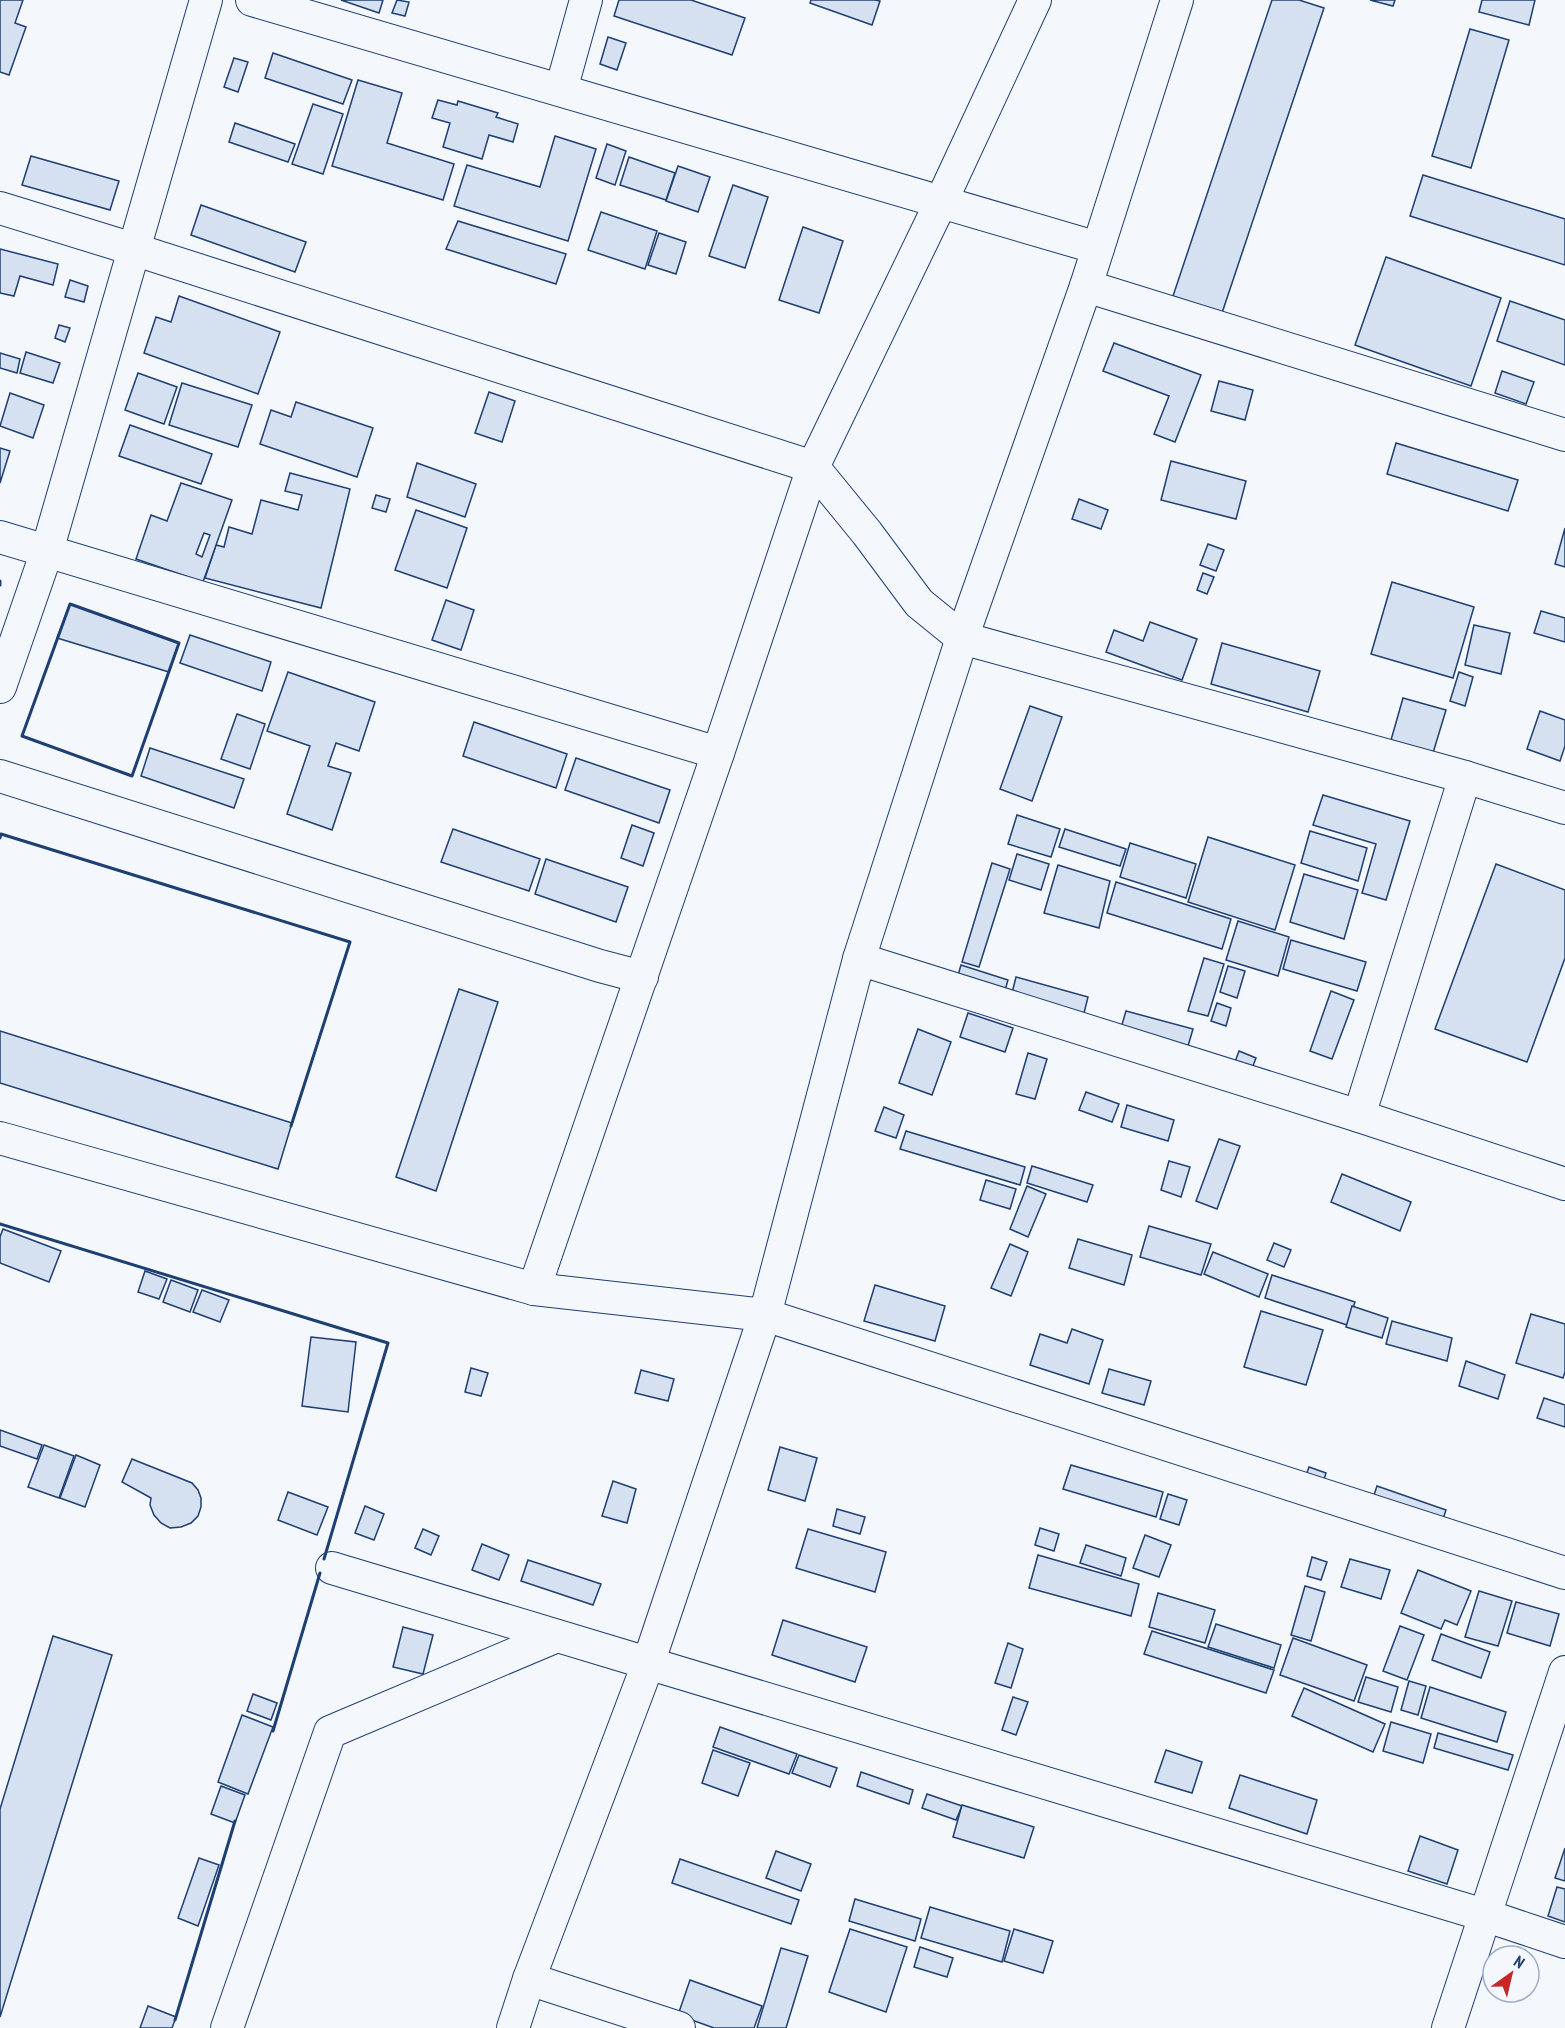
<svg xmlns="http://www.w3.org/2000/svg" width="1565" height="2028" font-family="'PT Sans Narrow',sans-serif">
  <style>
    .building { fill: #d5e0f0; stroke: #1d3f73; stroke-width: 1.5; fill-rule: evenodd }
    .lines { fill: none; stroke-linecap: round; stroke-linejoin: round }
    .street-casing { stroke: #1d3f73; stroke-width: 34 }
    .street { stroke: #f4f7fb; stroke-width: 32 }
    .wall { stroke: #1d3f73; stroke-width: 3 }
  </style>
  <rect width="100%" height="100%" fill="#f4f7fb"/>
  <g class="building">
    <polygon points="0,0 23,0 15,23 26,27 9,75 0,72"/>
    <polygon points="341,0 383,0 379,13"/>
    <polygon points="397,0 409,2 405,16 392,13"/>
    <polygon points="619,0 691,0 745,18 732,55 614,16"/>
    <polygon points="811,0 875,0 880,1 872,25 810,3"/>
    <polygon points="1272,0 1299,0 1324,8 1222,313 1173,296"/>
    <polygon points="1370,0 1395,0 1393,6"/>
    <polygon points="1482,0 1535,0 1529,25 1479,12"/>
    <polygon points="1470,29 1509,40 1471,168 1432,156"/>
    <polygon points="608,37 626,43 617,70 600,64"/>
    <polygon points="273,53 352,80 343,104 265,78"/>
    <polygon points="234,58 248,62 238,92 224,87"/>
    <polygon points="358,80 402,93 387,143 454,164 443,200 332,166"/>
    <polygon points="438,100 457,105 458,101 498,113 496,117 518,124 513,142 489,135 482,159 443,147 450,123 432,118"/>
    <polygon points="313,104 343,114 323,174 292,164"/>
    <polygon points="235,123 295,144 288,162 229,142"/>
    <polygon points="555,136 596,149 568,241 454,206 467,165 540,187"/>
    <polygon points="607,144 626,151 615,185 596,178"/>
    <polygon points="31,156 119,181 110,210 22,185"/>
    <polygon points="629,157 675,173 666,200 620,185"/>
    <polygon points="678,166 710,177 698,212 666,201"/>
    <polygon points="1423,175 1565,219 1565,265 1410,216"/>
    <polygon points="733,185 768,197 745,268 709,256"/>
    <polygon points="201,205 306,242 295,272 191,235"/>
    <polygon points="601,212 657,231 645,269 588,250"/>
    <polygon points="458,221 566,254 556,284 446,249"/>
    <polygon points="803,227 843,241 819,313 779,300"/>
    <polygon points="659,233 686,242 676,274 648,265"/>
    <polygon points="0,249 58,264 53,285 20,276 14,296 0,293"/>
    <polygon points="1386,257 1501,298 1471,386 1355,345"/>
    <polygon points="70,280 88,286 84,302 65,297"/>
    <polygon points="179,296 280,332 258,394 144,353 156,317 171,322"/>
    <polygon points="1510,301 1565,320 1565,365 1497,341"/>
    <polygon points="59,325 70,328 65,342 55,338"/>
    <polygon points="1114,343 1201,375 1175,442 1154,434 1169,396 1103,371"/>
    <polygon points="26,352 60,363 53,383 20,373"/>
    <polygon points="0,353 20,359 17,373 0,368"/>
    <polygon points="1502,371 1534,382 1526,404 1495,393"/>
    <polygon points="138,373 177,387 164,424 125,410"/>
    <polygon points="1219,381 1253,390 1245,420 1211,411"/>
    <polygon points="182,383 252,405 238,447 169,425"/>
    <polygon points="489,392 515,401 502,442 475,433"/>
    <polygon points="10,393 44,405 33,438 0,426"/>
    <polygon points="296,402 373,428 357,477 260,444 271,410 291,417"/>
    <polygon points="130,425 212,454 201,484 119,456"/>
    <polygon points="1396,443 1518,480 1508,511 1387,474"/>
    <polygon points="0,448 10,451 0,483"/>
    <polygon points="1171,461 1246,481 1236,519 1161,500"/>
    <polygon points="417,463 476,484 465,517 407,497"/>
    <polygon points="290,473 350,489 321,608 205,578 216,545 224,547 229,527 252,534 261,500 298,510 302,495 285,491"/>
    <path d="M 181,483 L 232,500 L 203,582 L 136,559 L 151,515 L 167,521 ZM 204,533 L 210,535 L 202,557 L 196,554 Z"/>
    <polygon points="376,495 390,499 386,512 372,508"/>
    <polygon points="1079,499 1108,510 1101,529 1072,519"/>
    <polygon points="416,510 467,528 447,588 395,570"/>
    <polygon points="1565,528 1565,567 1555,564"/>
    <polygon points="1208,544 1224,550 1216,571 1200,565"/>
    <polygon points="1203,573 1214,577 1207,594 1197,590"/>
    <polygon points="1392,582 1474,607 1453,678 1371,654"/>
    <polygon points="446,600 474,610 461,650 432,640"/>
    <polygon points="70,604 179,643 169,672 57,638"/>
    <polygon points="1541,611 1565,618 1565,642 1534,633"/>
    <polygon points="1150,622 1197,639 1182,680 1106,652 1114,630 1143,641"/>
    <polygon points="1474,625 1510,633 1501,674 1465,665"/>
    <polygon points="190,635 271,662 262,691 180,663"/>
    <polygon points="1222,643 1320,671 1308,712 1211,684"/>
    <polygon points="288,672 375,702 359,751 336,743 328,766 351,773 332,830 287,814 310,746 267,731"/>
    <polygon points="1459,672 1473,677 1465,706 1450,701"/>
    <polygon points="1403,698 1446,710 1433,753 1391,740"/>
    <polygon points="1030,706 1062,717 1032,801 1000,789"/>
    <polygon points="1540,711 1565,720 1565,746 1560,761 1527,749"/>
    <polygon points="237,714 265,724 250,769 221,759"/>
    <polygon points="474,722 567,754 556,788 463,756"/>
    <polygon points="150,748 244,779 234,808 141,776"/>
    <polygon points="576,758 670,790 659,823 565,790"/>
    <polygon points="1323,795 1410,821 1386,900 1362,893 1376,844 1313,825"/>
    <polygon points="1017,815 1060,829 1051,857 1008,844"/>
    <polygon points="632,825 654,833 643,866 621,858"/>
    <polygon points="453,829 540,859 529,891 441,862"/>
    <polygon points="1065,829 1126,849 1120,866 1059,847"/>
    <polygon points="1310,831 1367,848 1358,881 1301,863"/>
    <polygon points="1208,837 1295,865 1275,930 1188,902"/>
    <polygon points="1130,843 1196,864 1186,898 1120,877"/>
    <polygon points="1017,854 1049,864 1041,890 1009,880"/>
    <polygon points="546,859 628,887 616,922 535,894"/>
    <polygon points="992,863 1010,869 979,967 962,962"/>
    <polygon points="1496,864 1565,890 1565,958 1527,1062 1435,1029"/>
    <polygon points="1058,865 1110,881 1099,928 1044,913"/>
    <polygon points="1304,874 1358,890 1344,939 1290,922"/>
    <polygon points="1116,882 1231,919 1222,949 1107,913"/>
    <polygon points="1238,921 1289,937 1278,976 1226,960"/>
    <polygon points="1291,940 1366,962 1357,991 1283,969"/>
    <polygon points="1204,958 1224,964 1208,1016 1188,1011"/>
    <polygon points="961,965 1008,980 1003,997 956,982"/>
    <polygon points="1228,966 1245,971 1237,998 1220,992"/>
    <polygon points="1016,977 1088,997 1084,1013 1012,993"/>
    <polygon points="459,989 498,1002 436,1191 396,1177"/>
    <polygon points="1331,991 1354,1000 1332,1059 1310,1051"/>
    <polygon points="1217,1003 1231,1008 1226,1026 1211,1021"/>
    <polygon points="1126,1011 1193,1029 1188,1046 1121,1028"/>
    <polygon points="968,1013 1013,1028 1005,1052 960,1037"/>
    <polygon points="918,1029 951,1042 932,1095 899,1083"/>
    <polygon points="0,1031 292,1123 278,1169 0,1083"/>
    <polygon points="1239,1051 1256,1058 1248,1079 1231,1073"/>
    <polygon points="1028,1053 1047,1059 1035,1099 1016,1094"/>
    <polygon points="1086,1092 1119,1104 1112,1122 1079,1110"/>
    <polygon points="1127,1105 1174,1120 1168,1141 1121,1127"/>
    <polygon points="884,1107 904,1115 896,1138 875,1131"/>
    <polygon points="906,1131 1025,1167 1020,1185 900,1149"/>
    <polygon points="1219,1139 1240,1146 1217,1209 1196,1201"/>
    <polygon points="1169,1161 1190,1167 1181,1197 1161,1190"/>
    <polygon points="1032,1166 1093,1185 1087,1202 1027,1183"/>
    <polygon points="1342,1174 1411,1202 1400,1231 1331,1202"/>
    <polygon points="986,1180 1016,1189 1010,1209 980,1200"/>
    <polygon points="1027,1186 1046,1194 1028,1237 1010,1229"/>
    <polygon points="1149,1226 1211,1244 1201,1275 1140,1257"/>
    <polygon points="3,1229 61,1251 49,1282 0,1263 0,1237"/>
    <polygon points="1078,1239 1132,1255 1124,1285 1069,1268"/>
    <polygon points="1274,1243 1291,1250 1284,1267 1267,1260"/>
    <polygon points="1010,1244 1028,1252 1011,1296 991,1288"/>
    <polygon points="1213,1252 1268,1274 1259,1297 1204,1274"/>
    <polygon points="145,1271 167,1279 159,1299 138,1292"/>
    <polygon points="1272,1275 1355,1302 1347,1325 1265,1298"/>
    <polygon points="171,1280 198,1290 190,1312 163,1302"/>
    <polygon points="875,1285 945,1306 935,1341 864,1321"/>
    <polygon points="202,1290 229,1300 220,1322 193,1312"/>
    <polygon points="1352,1306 1388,1318 1382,1338 1346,1327"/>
    <polygon points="1261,1311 1323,1330 1306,1385 1244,1367"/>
    <polygon points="1531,1314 1565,1324 1565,1372 1563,1378 1516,1363"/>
    <polygon points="1392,1321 1452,1338 1447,1361 1386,1344"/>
    <polygon points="1072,1329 1103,1340 1089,1384 1030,1365 1040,1334 1067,1343"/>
    <polygon points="311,1337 356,1342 348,1412 302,1406"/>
    <polygon points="1466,1361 1505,1375 1498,1399 1459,1386"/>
    <polygon points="471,1368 488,1373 481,1396 465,1392"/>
    <polygon points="1109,1369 1151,1381 1144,1405 1102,1393"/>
    <polygon points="641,1370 674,1379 668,1401 635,1393"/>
    <polygon points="1544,1398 1565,1405 1565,1427 1537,1418"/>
    <polygon points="0,1430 42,1445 37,1459 0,1446"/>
    <polygon points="44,1445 74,1456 59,1498 28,1487"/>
    <polygon points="780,1447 817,1458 805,1501 768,1490"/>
    <polygon points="76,1455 100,1465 85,1507 60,1498"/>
    <polygon points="132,1459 192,1483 198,1490 201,1498 201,1507 198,1516 191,1523 181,1527 170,1528 161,1523 154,1515 150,1505 151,1498 122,1482"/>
    <polygon points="1071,1465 1163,1492 1156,1517 1063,1489"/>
    <polygon points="1309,1467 1326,1473 1322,1486 1304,1481"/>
    <polygon points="613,1481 636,1489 627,1523 602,1516"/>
    <polygon points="1377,1486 1446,1510 1439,1531 1370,1507"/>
    <polygon points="288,1492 328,1507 317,1535 278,1520"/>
    <polygon points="1168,1494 1187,1500 1179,1525 1160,1519"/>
    <polygon points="365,1506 384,1514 374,1540 355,1533"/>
    <polygon points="837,1509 865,1517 860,1534 833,1526"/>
    <polygon points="1040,1528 1059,1534 1054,1551 1035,1545"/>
    <polygon points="423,1529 439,1536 431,1555 415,1548"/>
    <polygon points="808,1529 886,1552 875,1592 796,1568"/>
    <polygon points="1145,1535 1171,1545 1159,1577 1133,1568"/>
    <polygon points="482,1544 509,1555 499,1580 472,1570"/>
    <polygon points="1086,1545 1126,1558 1121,1576 1080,1563"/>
    <polygon points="1038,1555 1139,1584 1131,1616 1029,1588"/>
    <polygon points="1312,1557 1327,1562 1321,1580 1307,1576"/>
    <polygon points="1350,1559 1390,1570 1381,1599 1341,1587"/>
    <polygon points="528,1560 601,1584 593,1605 521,1581"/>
    <polygon points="1418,1570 1471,1591 1457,1625 1445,1620 1441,1629 1401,1613"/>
    <polygon points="1305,1586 1325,1592 1311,1641 1291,1635"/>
    <polygon points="1479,1591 1512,1601 1498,1646 1465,1637"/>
    <polygon points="1158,1593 1215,1610 1205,1643 1149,1627"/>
    <polygon points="1516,1602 1559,1614 1550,1646 1507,1633"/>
    <polygon points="783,1620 867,1647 855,1682 772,1655"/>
    <polygon points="1216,1624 1281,1645 1274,1668 1208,1647"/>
    <polygon points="1400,1626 1424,1635 1407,1680 1383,1671"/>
    <polygon points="403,1627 433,1635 423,1674 393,1667"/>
    <polygon points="1152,1631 1274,1670 1266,1693 1144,1654"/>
    <polygon points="1441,1634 1490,1652 1481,1678 1432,1660"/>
    <polygon points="53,1636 112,1655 0,2017 0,1809"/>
    <polygon points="1293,1638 1367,1665 1354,1701 1280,1675"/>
    <polygon points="1008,1643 1023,1649 1011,1688 995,1683"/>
    <polygon points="1366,1677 1398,1687 1391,1712 1358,1702"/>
    <polygon points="1409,1681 1426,1686 1418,1715 1401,1710"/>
    <polygon points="1430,1687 1506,1712 1497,1742 1421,1718"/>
    <polygon points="1304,1688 1385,1724 1373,1752 1292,1716"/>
    <polygon points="253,1694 277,1703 271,1720 247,1711"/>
    <polygon points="1013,1697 1028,1702 1016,1735 1002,1730"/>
    <polygon points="242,1715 273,1727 248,1794 218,1782"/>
    <polygon points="1391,1722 1431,1734 1423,1763 1383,1751"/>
    <polygon points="720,1727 797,1754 789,1774 713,1747"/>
    <polygon points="1438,1733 1513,1755 1508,1770 1434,1748"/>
    <polygon points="713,1750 750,1763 738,1796 702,1783"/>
    <polygon points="1166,1750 1202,1762 1192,1793 1155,1782"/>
    <polygon points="799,1755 837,1768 830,1787 792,1773"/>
    <polygon points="861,1772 913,1790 909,1804 857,1786"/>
    <polygon points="1240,1775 1317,1800 1307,1834 1229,1808"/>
    <polygon points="221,1786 245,1795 235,1823 211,1814"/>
    <polygon points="927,1794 962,1806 956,1820 922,1808"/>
    <polygon points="962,1805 1034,1827 1024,1858 953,1837"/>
    <polygon points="1420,1836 1458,1850 1447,1884 1408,1871"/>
    <polygon points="1565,1848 1565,1881 1555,1878"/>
    <polygon points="776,1851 811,1864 801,1891 766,1878"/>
    <polygon points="199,1858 219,1865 198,1926 178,1918"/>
    <polygon points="680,1859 799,1900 791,1924 672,1883"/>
    <polygon points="1557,1887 1565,1889 1565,1922 1548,1916"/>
    <polygon points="855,1899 921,1919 915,1941 849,1921"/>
    <polygon points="930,1907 1010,1931 1002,1962 921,1938"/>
    <polygon points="850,1929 907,1947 886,2012 829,1992"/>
    <polygon points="1014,1929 1053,1941 1043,1973 1004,1961"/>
    <polygon points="920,1947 953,1958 947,1977 914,1967"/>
    <polygon points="781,1948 808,1956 786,2028 757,2028"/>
    <polygon points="690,1980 762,2006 754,2028 714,2028 678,2015"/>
    <polygon points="148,2006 176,2017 172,2028 140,2028"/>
  </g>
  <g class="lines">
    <defs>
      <g id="street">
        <polyline points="252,0 1098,248"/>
        <polyline points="561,90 586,0"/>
        <polyline points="0,208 133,249 813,467 867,533 919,603 962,638 1465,777 1565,808"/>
        <polyline points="1086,286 1565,435"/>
        <polyline points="0,537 718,753"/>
        <polyline points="0,687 47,551 206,0"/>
        <polyline points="0,776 600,966 642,977"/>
        <polyline points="859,959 1359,1116 1565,1184"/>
        <polyline points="1359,1116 1465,777"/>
        <polyline points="0,1138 534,1289 765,1315 1565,1573"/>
        <polyline points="534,1289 718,753 813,467 941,202 1035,0"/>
        <polyline points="332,1568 1484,1915 1565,1942"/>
        <polyline points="529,1979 679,2028"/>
        <polyline points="227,2028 330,1732 557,1636"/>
        <polyline points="513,2028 529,1979 648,1664 765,1315 859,959 962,638 1086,286 1177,0"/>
        <polyline points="1448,2028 1565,1672"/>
      </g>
    </defs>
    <use href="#street" class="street-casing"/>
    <use href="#street" class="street"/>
    <g class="wall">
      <polyline points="0,581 0,585"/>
      <polygon points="70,604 179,643 132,776 22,736"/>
      <polyline points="0,838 1,834 350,942 291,1126"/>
      <polyline points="0,1224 388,1343 324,1559"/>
      <polyline points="273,1731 320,1573"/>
      <polyline points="175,2020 235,1821"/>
    </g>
  </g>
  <g transform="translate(1511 1974) rotate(34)"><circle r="28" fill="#f4f7fb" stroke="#9eadc5" stroke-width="1.5"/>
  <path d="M0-4.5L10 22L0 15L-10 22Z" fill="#c62828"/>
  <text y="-9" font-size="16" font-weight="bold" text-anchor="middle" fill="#1d3f73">N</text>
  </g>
</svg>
